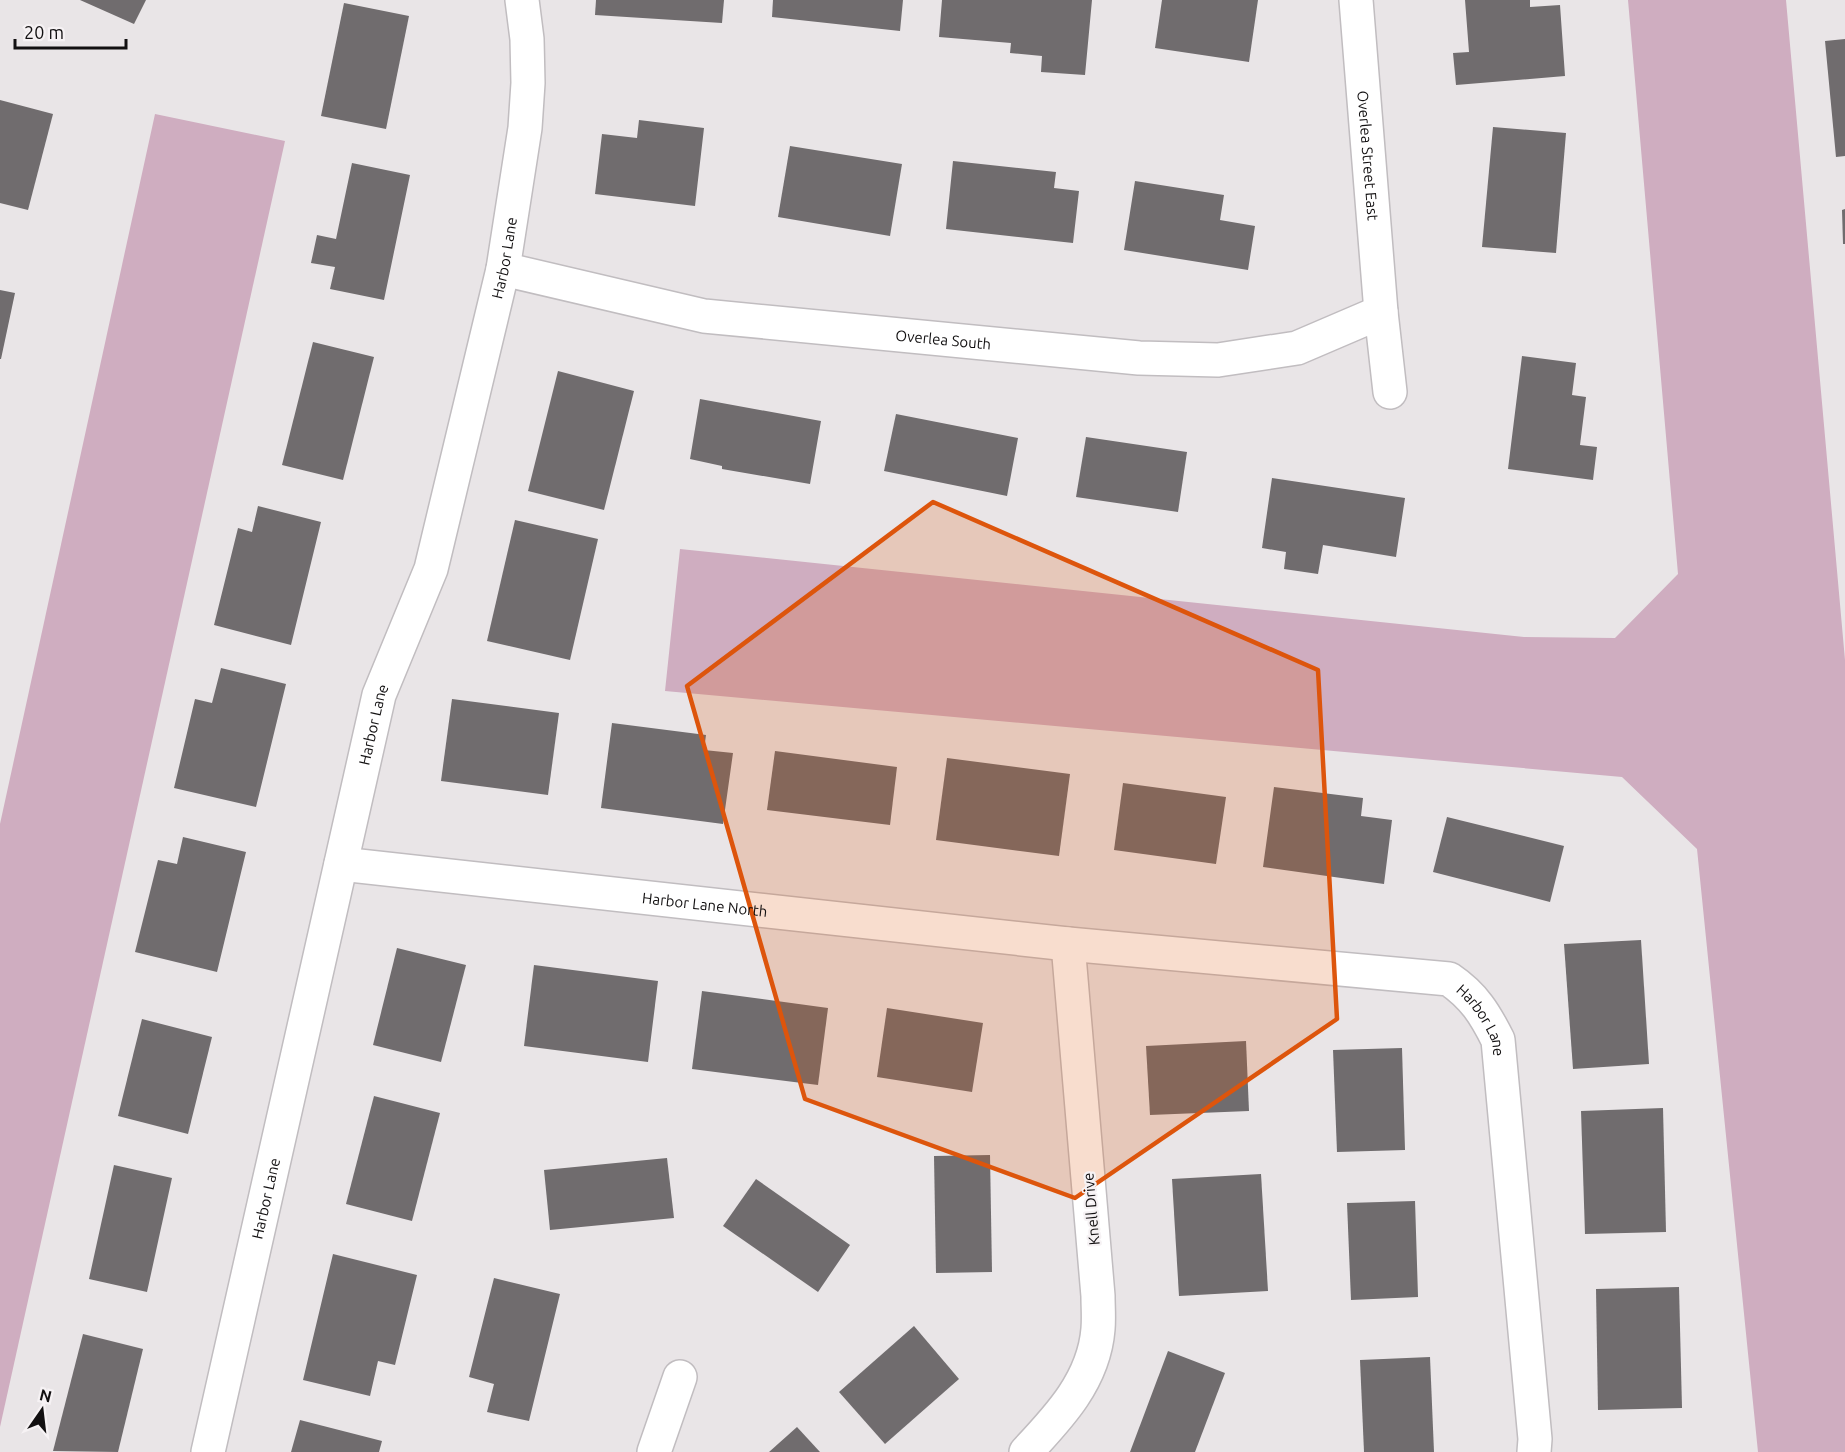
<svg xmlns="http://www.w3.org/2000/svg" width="1845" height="1452" font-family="Ubuntu,sans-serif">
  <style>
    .water { fill: #cfadc0 }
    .building { fill: #706c6e }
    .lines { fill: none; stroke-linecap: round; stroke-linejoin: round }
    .street-casing { stroke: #c1bdc0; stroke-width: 36 }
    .street { stroke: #fff; stroke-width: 33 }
    .marked { fill: #dd550c; fill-opacity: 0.2; stroke: #dd550c; stroke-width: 4.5; stroke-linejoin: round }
    .labels { text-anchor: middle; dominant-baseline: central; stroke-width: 4.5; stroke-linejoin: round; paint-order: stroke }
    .street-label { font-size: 15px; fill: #121011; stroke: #f6f2f4 }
  </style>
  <rect width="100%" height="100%" fill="#e9e5e7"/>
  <g class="water">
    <polygon points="1628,0 1786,0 1845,660 1845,1452 1758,1452 1697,849 1622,777 665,691 680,549 1524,637 1615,638 1678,574"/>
    <polygon points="155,114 285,141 0,1427 0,824"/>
  </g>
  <g class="building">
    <polygon points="80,0 146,0 134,24"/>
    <polygon points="596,0 724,0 722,23 595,15"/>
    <polygon points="773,0 903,0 900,31 772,17"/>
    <polygon points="942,0 1092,0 1085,75 1041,72 1042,56 1010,53 1011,43 939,37"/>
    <polygon points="1162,0 1258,0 1249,62 1155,48"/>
    <polygon points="1465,0 1530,0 1530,7 1560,5 1565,76 1456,85 1453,53 1469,52"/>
    <polygon points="344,3 409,16 386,129 321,116"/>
    <polygon points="1845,39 1845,156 1836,157 1825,41"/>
    <polygon points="0,100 53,114 28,210 0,203"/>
    <polygon points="639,120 704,128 695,206 595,194 602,134 637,138"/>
    <polygon points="1493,127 1566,133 1556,253 1482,247"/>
    <polygon points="790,146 902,164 890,236 778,217"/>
    <polygon points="953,161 1056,172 1054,188 1079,191 1073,243 946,229"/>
    <polygon points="352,163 410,175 384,300 330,289 335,267 311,263 317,235 336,239"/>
    <polygon points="1135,181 1224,195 1220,220 1255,226 1248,270 1124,250"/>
    <polygon points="1845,209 1845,244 1843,244 1842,210"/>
    <polygon points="0,290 15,293 1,359 0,359"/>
    <polygon points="313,342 374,357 343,480 282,465"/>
    <polygon points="1522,356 1576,363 1572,395 1586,397 1580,445 1597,447 1593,480 1508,469"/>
    <polygon points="558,371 634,391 604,510 528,491"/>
    <polygon points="700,399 821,421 810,484 722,469 722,466 690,459"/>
    <polygon points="896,414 1018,438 1007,496 884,471"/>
    <polygon points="1086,437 1187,452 1178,512 1076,497"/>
    <polygon points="1272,478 1405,498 1396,557 1323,545 1318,574 1284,569 1286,552 1262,548"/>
    <polygon points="258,506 321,522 291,645 214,625 238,528 252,532"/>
    <polygon points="515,520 598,539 570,660 487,641"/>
    <polygon points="221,668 286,684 256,807 174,788 195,699 212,703"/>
    <polygon points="452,699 559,713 548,795 441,781"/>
    <polygon points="612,723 706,735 704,750 733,753 723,824 601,808"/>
    <polygon points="775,751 897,767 890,825 767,810"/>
    <polygon points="947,758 1070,774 1059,856 936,840"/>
    <polygon points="1123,783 1226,797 1216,864 1114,850"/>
    <polygon points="1274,787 1363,798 1361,816 1392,820 1384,884 1263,867"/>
    <polygon points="1447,817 1564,846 1550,902 1433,872"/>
    <polygon points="183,837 246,852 217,972 135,952 158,860 177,864"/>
    <polygon points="1641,940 1649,1064 1573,1069 1564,944"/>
    <polygon points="397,948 466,965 441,1062 373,1045"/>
    <polygon points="534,965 658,981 648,1062 524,1046"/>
    <polygon points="702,991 828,1008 818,1085 692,1069"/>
    <polygon points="887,1008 983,1023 972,1092 877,1077"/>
    <polygon points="142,1019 212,1037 188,1134 118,1116"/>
    <polygon points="1246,1041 1249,1111 1150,1115 1146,1046"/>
    <polygon points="1402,1048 1405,1150 1337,1152 1333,1050"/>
    <polygon points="374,1096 440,1113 412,1221 346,1204"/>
    <polygon points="1663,1108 1666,1232 1585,1234 1581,1111"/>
    <polygon points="990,1155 992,1272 936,1273 934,1156"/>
    <polygon points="667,1158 674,1218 550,1230 544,1170"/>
    <polygon points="114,1165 172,1178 147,1292 89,1279"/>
    <polygon points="1261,1174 1268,1291 1179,1296 1172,1179"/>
    <polygon points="756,1179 850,1245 818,1292 723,1226"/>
    <polygon points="1415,1201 1418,1297 1351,1300 1347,1203"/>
    <polygon points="333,1254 417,1275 395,1365 378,1361 370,1396 303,1380"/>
    <polygon points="494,1278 560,1294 529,1421 487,1412 494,1384 469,1377"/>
    <polygon points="1679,1287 1682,1408 1598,1410 1596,1289"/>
    <polygon points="914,1326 959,1379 885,1444 839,1392"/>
    <polygon points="83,1334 143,1349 118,1452 53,1451"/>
    <polygon points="1168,1351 1225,1373 1195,1452 1130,1452"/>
    <polygon points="1430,1357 1434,1452 1364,1452 1360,1360"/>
    <polygon points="300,1420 382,1441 379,1452 291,1452"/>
    <polygon points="797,1427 820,1452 769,1452"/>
  </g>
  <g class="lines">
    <defs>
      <g id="street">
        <path id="s1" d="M 1356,0 L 1381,312 L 1390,392"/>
        <path id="s2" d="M 503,269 L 704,316 L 1139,358 L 1218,360 L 1297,348 L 1381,312"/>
        <path id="s3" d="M 341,864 L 1068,944 L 1449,979 C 1474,996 1485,1014 1498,1040 L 1535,1439 L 1534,1452"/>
        <path id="s4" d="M 208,1452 L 379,695 L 431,569 L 503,269 L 525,128 L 528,83 L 527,39 L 522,0"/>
        <polyline points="654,1452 680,1377"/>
        <path d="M 1026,1452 C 1059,1417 1094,1380 1098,1329 C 1099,1318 1098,1307 1098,1296 L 1068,944"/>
      </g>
    </defs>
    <use href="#street" class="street-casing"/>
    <use href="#street" class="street"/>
  </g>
  <path class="marked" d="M 933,502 L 1318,670 L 1337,1019 L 1075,1198 L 805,1099 L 687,686 Z"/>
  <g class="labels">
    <g class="street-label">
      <text stroke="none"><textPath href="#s1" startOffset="156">Overlea Street East</textPath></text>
      <text stroke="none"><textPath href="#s4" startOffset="1232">Harbor Lane</textPath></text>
      <text stroke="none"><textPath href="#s2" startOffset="447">Overlea South</textPath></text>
      <text stroke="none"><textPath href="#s4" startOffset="746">Harbor Lane</textPath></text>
      <text stroke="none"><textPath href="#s3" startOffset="366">Harbor Lane North</textPath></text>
      <text stroke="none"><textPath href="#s3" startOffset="1168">Harbor Lane</textPath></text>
      <text stroke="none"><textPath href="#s4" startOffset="260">Harbor Lane</textPath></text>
      <text transform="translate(1091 1209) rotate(-95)">Knell Drive</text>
    </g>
  </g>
  <g transform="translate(42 1410) rotate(14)" stroke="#f6f2f4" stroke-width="4.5" paint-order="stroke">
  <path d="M0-4.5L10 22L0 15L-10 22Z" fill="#121011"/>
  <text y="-9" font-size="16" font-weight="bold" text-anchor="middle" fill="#121011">N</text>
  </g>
  <path d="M15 39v9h111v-9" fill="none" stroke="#121011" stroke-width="3"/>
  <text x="24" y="39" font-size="18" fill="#121011" stroke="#f6f2f4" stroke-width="4.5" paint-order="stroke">20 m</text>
</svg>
